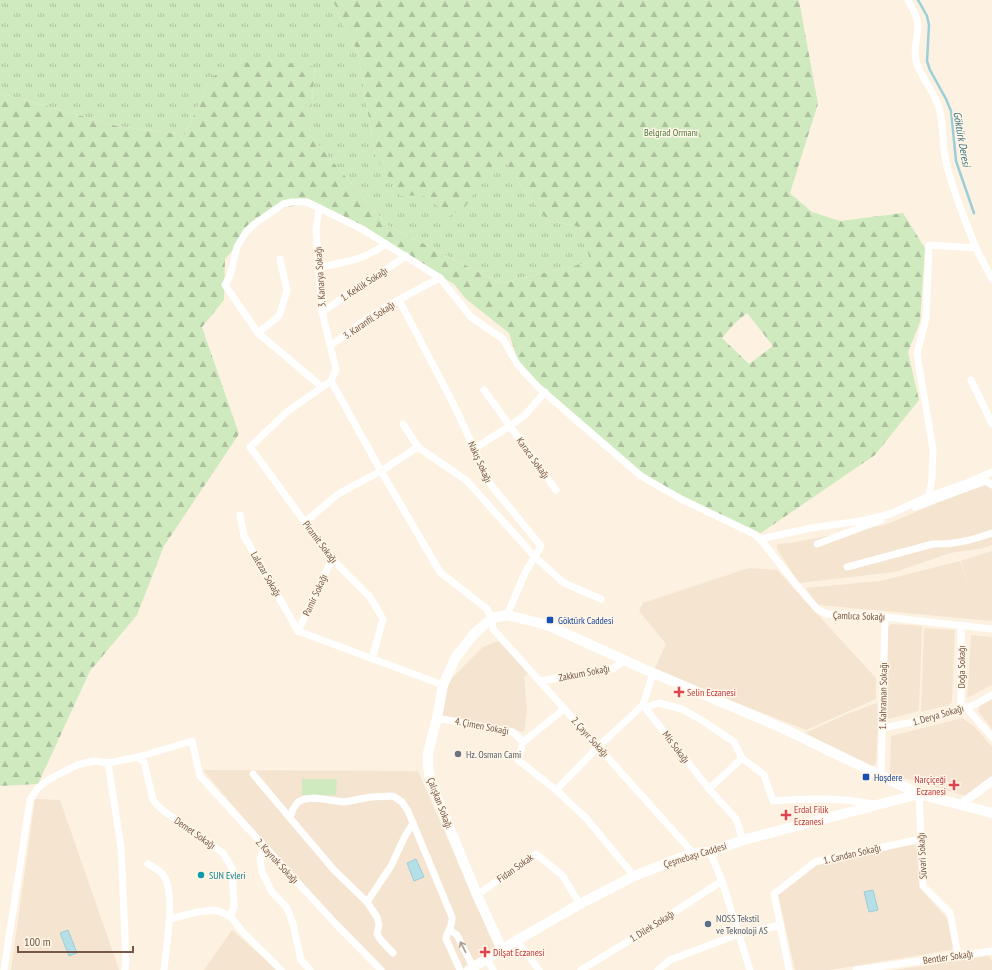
<svg xmlns="http://www.w3.org/2000/svg" width="992" height="970" font-family="'PT Sans Narrow',sans-serif">
  <style>
    .residential { fill: #f5e4cf }
    .grass { fill: url(#grass-tufts) }
    .forest { fill: url(#forest-firs); fill-rule: evenodd }
    .pitch { fill: #d0eac0 }
    .water { fill: #b5dfe7; stroke: #9bced9 }
    .lines { fill: none; stroke-linecap: round; stroke-linejoin: round }
    .stream { stroke: #9bced9; stroke-width: 2.5 }
    .minor { stroke: #fff; stroke-width: 7 }
    .tertiary { stroke: #fff; stroke-width: 9 }
    .secondary { stroke: #fff; stroke-width: 10 }
    .oneway { stroke: #ac9b91 }
    .transit-dot { fill: #1a4fb4; stroke: #fff6e8; stroke-width: 1.5 }
    .health-dot { fill: #e0444e; stroke: #fff6e8; stroke-width: 1.5 }
    .worship-dot { fill: #6b7280; stroke: #fff6e8; stroke-width: 1.5 }
    .culture-dot { fill: #0f9aa8; stroke: #fff6e8; stroke-width: 1.5 }
    .service-dot { fill: #5c6f8a; stroke: #fff6e8; stroke-width: 1.5 }
    .labels { text-anchor: middle; dominant-baseline: central; stroke-width: 3; stroke-linejoin: round; paint-order: stroke }
    .park-label { font-size: 10px; fill: #507b3f; stroke: #fff6e8 }
    .street-label { font-size: 10px; fill: #755847; stroke: #fff6e8 }
    .transit-label { font-size: 10px; fill: #164399; stroke: #fff6e8; text-anchor: start }
    .health-label { font-size: 10px; fill: #be3a42; stroke: #fff6e8; text-anchor: start }
    .worship-label { font-size: 10px; fill: #5b616d; stroke: #fff6e8; text-anchor: start }
    .culture-label { font-size: 10px; fill: #0d838f; stroke: #fff6e8; text-anchor: start }
    .service-label { font-size: 10px; fill: #4e5e75; stroke: #fff6e8; text-anchor: start }
    .water-label { font-size: 11px; font-style: italic; fill: #3e7682; stroke: #fff6e8 }
  </style>
  <defs>
    <pattern id="grass-tufts" width="24" height="20" patternUnits="userSpaceOnUse"><rect width="24" height="20" fill="#d0eac0"/><path d="M3 7l-1-3M5 7V3M7 7l1-3M15 17l-1-3M17 17v-4M19 17l1-3" fill="none" stroke="#adc09e"/></pattern>
    <pattern id="forest-firs" width="22" height="20" patternUnits="userSpaceOnUse"><rect width="22" height="20" fill="#d0eac0"/><path d="M5 1l3.5 6h-7zM16 11l3.5 6h-7z" fill="#adc09e"/></pattern>
  </defs>
  <rect width="100%" height="100%" fill="#fdf2e1"/>
  <g class="residential">
    <polygon points="984,483 992,487 992,545 984,548 950,553 895,572 799,583 777,549 777,544 790,543 885,525"/>
    <polygon points="992,551 992,621 819,605 815,602 806,588 880,581 960,561 969,586 961,561"/>
    <polygon points="749,568 777,570 876,678 876,699 806,730 654,670 666,644 639,611 643,603"/>
    <polygon points="891,624 922,626 919,711 888,719 886,716 888,627"/>
    <polygon points="924,628 955,630 952,702 949,705 921,712"/>
    <polygon points="971,635 992,637 992,685 967,698"/>
    <polygon points="498,641 530,671 524,677 527,711 524,732 439,715 444,695 451,679 483,647"/>
    <polygon points="992,699 992,729 978,711 980,706"/>
    <polygon points="877,703 878,727 876,763 871,768 805,733 847,714"/>
    <polygon points="962,718 974,726 992,747 992,776 966,796 890,774 891,736"/>
    <polygon points="203,770 418,771 495,948 462,970 384,970 301,886"/>
    <polygon points="35,799 60,800 119,970 11,970"/>
    <polygon points="910,842 917,847 922,890 950,922 954,945 951,950 830,970 795,970 778,895 818,862"/>
    <polygon points="232,930 277,970 204,970"/>
    <polygon points="989,956 992,961 992,970 895,970"/>
  </g>
  <polygon class="grass" points="0,0 333,0 342,23 358,53 375,155 425,196 435,201 446,218 500,154 522,187 547,220 579,227 592,262 500,283 387,225 309,134 315,68 211,77 185,135 117,126 0,93"/>
  <path class="forest" d="M 333,0 L 799,0 L 818,104 L 790,193 L 812,212 L 840,221 L 903,213 L 925,248 L 920,322 L 908,352 L 919,400 L 875,455 L 761,533 L 705,512 L 641,472 L 553,399 L 518,361 L 509,333 L 466,299 L 454,284 L 365,232 L 305,204 L 281,208 L 248,233 L 225,259 L 224,300 L 202,327 L 239,434 L 164,546 L 137,615 L 90,671 L 38,784 L 0,786 L 0,93 L 117,126 L 185,135 L 211,77 L 258,58 L 315,67 L 309,134 L 387,225 L 500,283 L 591,262 L 579,227 L 547,220 L 522,187 L 500,155 L 465,207 L 446,218 C 429,193 429,195 400,196 L 375,155 L 358,53 L 342,23 ZM 747,313 L 773,346 L 749,364 L 722,338 L 734,324 Z"/>
  <polygon class="pitch" points="302,779 337,779 336,795 302,795"/>
  <g class="water">
    <polygon points="416,859 424,877 414,881 407,863"/>
    <polygon points="873,890 878,910 869,912 864,892"/>
    <polygon points="68,930 77,953 69,956 60,933"/>
  </g>
  <g class="lines">
    <polyline class="stream" points="918,0 927,16 929,25 927,61 930,70 946,99 951,111 956,161 974,213"/>
    <g class="minor">
      <path d="M 908,0 C 912,8 918,17 918,25 C 918,38 913,49 916,61 C 921,78 934,91 939,108 C 944,125 942,144 946,162 C 953,192 965,220 976,248"/>
      <polyline points="319,208 316,229 322,312 330,345"/>
      <path d="M 320,267 C 347,262 363,260 386,244"/>
      <polyline points="399,300 454,405 491,485 541,546 525,573 507,615"/>
      <polyline points="322,312 406,256"/>
      <polyline points="258,333 279,316 287,291 280,259"/>
      <polyline points="971,380 992,424"/>
      <polyline points="331,381 381,471 440,572 487,609 492,618 493,629 693,853"/>
      <polyline points="331,381 288,411 250,447 332,559 370,597 383,619 372,659"/>
      <path d="M 331,381 L 336,369 L 330,345 C 343,338 353,328 365,320 C 389,304 415,291 440,278"/>
      <polyline points="322,387 258,333 225,285 230,276 237,247 246,232 253,225 283,204 292,202 307,202 362,229 440,278 471,317 503,339 517,364 538,387 641,476 681,499 752,533 760,539 799,588 818,610 827,614 885,617 992,629"/>
      <polyline points="545,392 526,414 510,426 556,490"/>
      <polyline points="403,424 418,447 467,481 535,557 564,583 601,599"/>
      <polyline points="475,448 510,426 484,390"/>
      <polyline points="929,496 932,479 933,449 917,354 926,318 929,245 976,248 992,279"/>
      <polyline points="915,507 986,481 992,485"/>
      <polyline points="240,515 244,536 298,631"/>
      <polyline points="305,522 338,494 381,471 418,447"/>
      <polyline points="760,539 811,528 861,521 890,514 929,496 967,483 992,472"/>
      <polyline points="817,544 881,520"/>
      <path d="M 847,567 L 933,544 C 954,545 973,540 992,533"/>
      <polyline points="298,631 443,685"/>
      <polyline points="298,631 332,559"/>
      <polyline points="541,681 612,669 626,660"/>
      <polyline points="643,705 709,789 736,819 743,840"/>
      <path d="M 646,707 L 659,703 L 682,709 L 703,721 L 734,742 L 742,758 L 764,775 L 773,801 C 807,798 840,797 874,804"/>
      <polyline points="966,707 992,737"/>
      <polyline points="564,709 523,742 518,760 556,790 586,818 634,876"/>
      <polyline points="961,709 961,625"/>
      <polyline points="437,718 513,732 523,742"/>
      <path d="M 882,728 C 912,722 947,717 976,704 C 981,701 987,698 992,695"/>
      <polyline points="138,757 144,762 153,800 161,809 223,853 232,868 234,907 230,916"/>
      <polyline points="108,763 121,847 126,959 125,970"/>
      <polyline points="253,774 290,818"/>
      <polyline points="881,776 885,617"/>
      <polyline points="709,789 742,758"/>
      <polyline points="556,790 599,746 643,705 653,673"/>
      <polyline points="919,794 923,886 950,913 958,955"/>
      <polyline points="265,847 260,858 262,872 272,892 287,908 293,924 301,960 310,970"/>
      <polyline points="710,852 722,881 750,970"/>
      <path d="M 148,864 C 153,867 160,870 163,875 C 176,891 166,949 164,970"/>
      <polyline points="477,895 536,854 562,875 580,904"/>
      <polyline points="367,902 391,866 405,836 413,823"/>
      <polyline points="170,919 197,912 216,910 230,916 242,931 281,970"/>
      <polyline points="450,930 457,935 473,967"/>
      <polyline points="517,940 539,970"/>
      <path d="M 393,953 L 380,939 L 377,934 L 379,925 L 377,917 L 367,902 L 334,870 L 290,818 L 293,809 L 298,802 L 305,799 L 315,798 L 344,802 L 371,797 L 393,796 L 402,802 L 408,811 L 452,917 C 453,928 447,930 446,939 L 460,970"/>
      <polyline points="487,959 493,970"/>
      <polyline points="4,970 30,800 37,789 46,781 77,765 93,761 108,763 138,757 192,741 200,776 334,922 381,970"/>
      <polyline points="581,970 645,931 722,881"/>
      <polyline points="658,970 670,960 739,934 781,925"/>
      <polyline points="789,970 774,894 815,862 921,839"/>
      <polyline points="856,970 992,951"/>
    </g>
    <polyline class="tertiary" points="960,805 992,781"/>
    <g class="secondary">
      <polyline points="502,949 477,895 430,780 428,765 428,753 437,718 443,685 456,657 474,634 492,618 507,615 547,625 644,669 780,727 919,794 992,813"/>
      <polyline points="469,970 502,949 580,904 634,876 693,853 710,852 743,840 919,794"/>
    </g>
  </g>
  <defs><path id="oneway-shaft" d="M-6 0H5M1.5-3L5.5 0L1.5 3" fill="none" stroke-width="1.6" stroke-linecap="round" stroke-linejoin="round"/></defs>
  <use class="oneway" href="#oneway-shaft" transform="translate(463 947) rotate(-117)"/>
  <g class="transit-dot">
    <rect x="546" y="616" width="8" height="8" rx="2"/>
    <rect x="862" y="773" width="8" height="8" rx="2"/>
  </g>
  <g class="health-dot">
    <path d="M677 686h4v4h4v4h-4v4h-4v-4h-4v-4h4z"/>
    <path d="M952 779h4v4h4v4h-4v4h-4v-4h-4v-4h4z"/>
    <path d="M784 809h4v4h4v4h-4v4h-4v-4h-4v-4h4z"/>
    <path d="M483 946h4v4h4v4h-4v4h-4v-4h-4v-4h4z"/>
  </g>
  <circle class="worship-dot" cx="458" cy="754" r="4"/>
  <circle class="culture-dot" cx="201" cy="875" r="4"/>
  <circle class="service-dot" cx="708" cy="924" r="4"/>
  <g class="labels">
    <g class="park-label">
      <text x="671" y="132">Belgrad Ormanı</text>
    </g>
    <g class="street-label">
      <text transform="translate(320 277) rotate(-94)">3. Kanarya Sokağı</text>
      <text transform="translate(364 284) rotate(-33)">1. Keklik Sokağı</text>
      <text transform="translate(369 320) rotate(-34)">3. Karanfil Sokağı</text>
      <text transform="translate(533 458) rotate(54)">Karaca Sokağı</text>
      <text transform="translate(480 462) rotate(66)">Nakış Sokağı</text>
      <text transform="translate(320 542) rotate(53)">Piramit Sokağı</text>
      <text transform="translate(266 574) rotate(60)">Lalezar Sokağı</text>
      <text transform="translate(315 595) rotate(-65)">Pamir Sokağı</text>
      <text transform="translate(859 616) rotate(2)">Çamlıca Sokağı</text>
      <text transform="translate(961 667) rotate(-90)">Doğa Sokağı</text>
      <text transform="translate(584 673) rotate(-11)">Zakkum Sokağı</text>
      <text transform="translate(883 696) rotate(-89)">1. Kahraman Sokağı</text>
      <text transform="translate(938 715) rotate(-16)">1. Derya Sokağı</text>
      <text transform="translate(482 726) rotate(11)">4. Çimen Sokağı</text>
      <text transform="translate(590 737) rotate(48)">2. Çayır Sokağı</text>
      <text transform="translate(676 747) rotate(53)">Mis Sokağı</text>
      <text transform="translate(440 803) rotate(69)">Çalışkan Sokağı</text>
      <text transform="translate(195 833) rotate(35)">Demet Sokağı</text>
      <text transform="translate(852 854) rotate(-13)">1. Candan Sokağı</text>
      <text transform="translate(695 855) rotate(-17)">Çeşmebaşı Caddesi</text>
      <text transform="translate(922 856) rotate(-93)">Süvari Sokağı</text>
      <text transform="translate(277 861) rotate(47)">2. Kaynak Sokağı</text>
      <text transform="translate(515 868) rotate(-35)">Fidan Sokak</text>
      <text transform="translate(652 926) rotate(-32)">1. Dilek Sokağı</text>
      <text transform="translate(948 957) rotate(-8)">Bentler Sokağı</text>
    </g>
    <g class="transit-label">
      <text x="558" y="620">Göktürk Caddesi</text>
      <text x="874" y="777">Hoşdere</text>
    </g>
    <g class="health-label">
      <text x="687" y="692">Selin Eczanesi</text>
      <text x="946" y="779" text-anchor="end">Narçiçeği<tspan x="946" dy="12">Eczanesi</tspan></text>
      <text x="794" y="809">Erdal Filik<tspan x="794" dy="12">Eczanesi</tspan></text>
      <text x="493" y="952">Dilşat Eczanesi</text>
    </g>
    <g class="worship-label">
      <text x="466" y="754">Hz. Osman Cami</text>
    </g>
    <g class="culture-label">
      <text x="209" y="875">SUN Evleri</text>
    </g>
    <g class="service-label">
      <text x="716" y="918">NOSS Tekstil<tspan x="716" dy="12">ve Teknoloji AS</tspan></text>
    </g>
    <g class="water-label">
      <text transform="translate(962 139) rotate(80)">Göktürk Deresi</text>
    </g>
  </g>
  <path d="M18 946v6h115v-6" fill="none" stroke="#755847" stroke-width="2"/>
  <text x="24" y="946" font-size="12" fill="#755847" stroke="#fff6e8" stroke-width="3" paint-order="stroke">100 m</text>
</svg>
